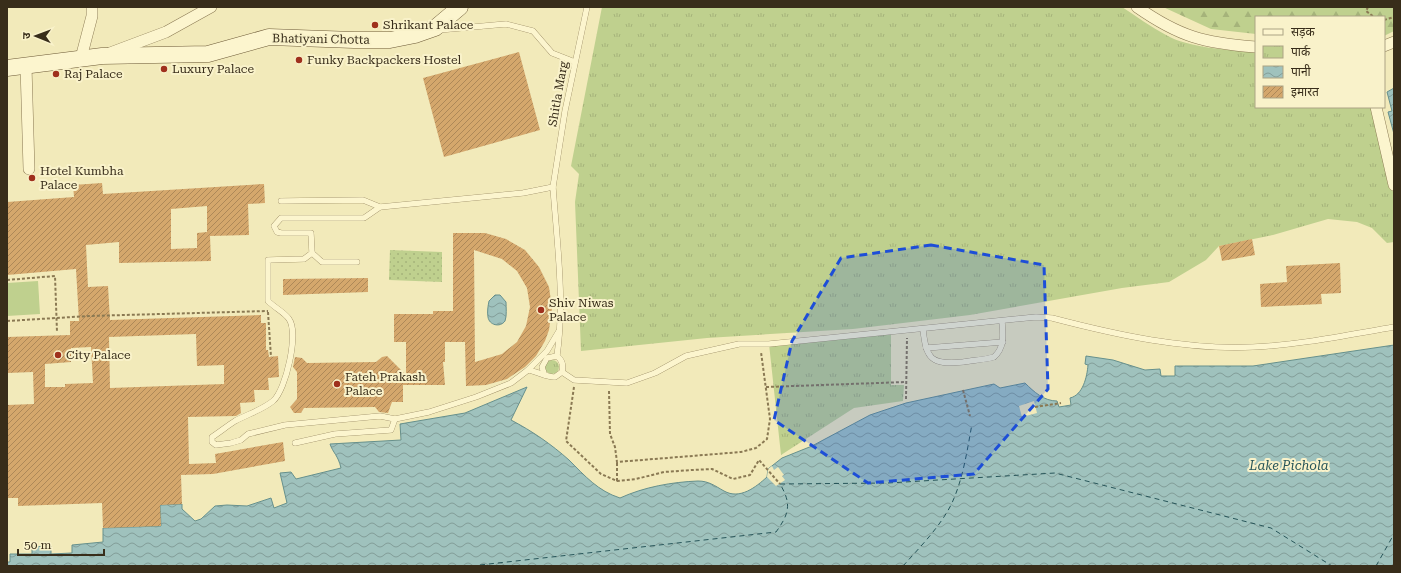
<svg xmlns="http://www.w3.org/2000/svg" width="1401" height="573" font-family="'Roboto Serif','Noto Sans Devanagari',serif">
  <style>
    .grass { fill: url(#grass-dots) }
    .forest { fill: url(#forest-firs) }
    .park { fill: url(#park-tufts) }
    .garden { fill: #bfd08e }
    .water { fill: url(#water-waves); stroke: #66908c }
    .pier { fill: #f2eaba }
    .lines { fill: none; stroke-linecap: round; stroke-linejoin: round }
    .ferry { stroke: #275559; stroke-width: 1; stroke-dasharray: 5 4; stroke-linecap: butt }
    .building { fill: url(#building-hatch); fill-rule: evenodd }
    .lane-casing { stroke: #8a7953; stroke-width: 6 }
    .street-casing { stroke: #8a7953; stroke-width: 12 }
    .secondary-casing { stroke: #6c5936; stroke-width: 17 }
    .path { stroke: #8a7953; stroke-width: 2; stroke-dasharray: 3 2; stroke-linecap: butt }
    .lane { stroke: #fcf5ce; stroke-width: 5.5 }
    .street { stroke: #fcf5ce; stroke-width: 11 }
    .secondary { stroke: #fcf5ce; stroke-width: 16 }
    .marked { fill: #1d4ed8; fill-opacity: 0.2; stroke: #1d4ed8; stroke-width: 3; stroke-dasharray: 8 5; stroke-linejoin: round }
    .poi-dot { fill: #9f301d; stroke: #f9f2ca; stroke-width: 1.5 }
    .labels { text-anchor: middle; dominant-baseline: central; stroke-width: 4; stroke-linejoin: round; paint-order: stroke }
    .poi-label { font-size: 12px; fill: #382d1a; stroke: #f9f2ca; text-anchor: start }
    .street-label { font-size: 12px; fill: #382d1a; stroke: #f9f2ca }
    .water-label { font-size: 13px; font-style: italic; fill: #275559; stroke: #f9f2ca }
  </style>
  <defs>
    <pattern id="grass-dots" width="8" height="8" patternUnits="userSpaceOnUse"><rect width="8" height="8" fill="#bfd08e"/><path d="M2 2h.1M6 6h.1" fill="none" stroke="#a5b37a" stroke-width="1.8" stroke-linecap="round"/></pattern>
    <pattern id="forest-firs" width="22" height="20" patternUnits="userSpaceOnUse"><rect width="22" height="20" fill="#bfd08e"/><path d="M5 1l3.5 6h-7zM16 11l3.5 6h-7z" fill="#a5b37a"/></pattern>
    <pattern id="park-tufts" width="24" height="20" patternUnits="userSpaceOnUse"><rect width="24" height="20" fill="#bfd08e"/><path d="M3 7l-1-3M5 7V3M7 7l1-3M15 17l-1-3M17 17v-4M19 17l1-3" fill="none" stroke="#a5b37a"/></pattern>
    <pattern id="water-waves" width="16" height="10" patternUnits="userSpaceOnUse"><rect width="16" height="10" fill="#9fc2bd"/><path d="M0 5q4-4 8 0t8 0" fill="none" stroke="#839e99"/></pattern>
    <pattern id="building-hatch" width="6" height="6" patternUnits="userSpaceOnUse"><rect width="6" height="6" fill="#d4a76c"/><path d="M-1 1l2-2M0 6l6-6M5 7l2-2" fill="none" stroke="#ad8858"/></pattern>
  </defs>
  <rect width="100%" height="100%" fill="#f2eaba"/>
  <polygon class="grass" points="390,250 442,252 442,282 389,280"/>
  <polygon class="forest" points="1163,7 1394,7 1394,31 1384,36 1384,17 1256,17 1256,34 1211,29"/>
  <g class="park">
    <path d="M 602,7 L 1122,7 C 1136,16 1151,27 1166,35 C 1188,48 1230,50 1256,52 L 1256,107 L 1377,107 L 1394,186 L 1394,242 L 1387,243 L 1372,228 L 1357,222 L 1328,219 L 1273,235 L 1219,246 L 1206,260 L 1169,282 L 1122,288 L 970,315 L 853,329 L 707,338 L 581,351 L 575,202 L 579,174 L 571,166 Z"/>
    <polygon points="891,332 891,385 904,385 903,401 854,408 781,455 769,344"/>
    <circle cx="552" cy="367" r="7"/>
  </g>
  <polygon class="garden" points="38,281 40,314 7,316 7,283"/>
  <g class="water">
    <polygon points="1394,88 1394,134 1388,112 1392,111 1387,92"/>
    <path d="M 495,295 L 500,295 L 506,302 C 506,307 507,316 505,321 C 500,328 489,325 488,317 C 487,312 488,306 489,301 Z"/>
    <path d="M 1394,345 L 1394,566 L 7,566 L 7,562 L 10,562 L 10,554 L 32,554 L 32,547 L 51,546 L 51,554 L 72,553 L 72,545 L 103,542 L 103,528 L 161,526 L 160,505 L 182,504 L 182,509 L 195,521 L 201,519 L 215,506 L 227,505 L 247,506 L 271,498 L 274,508 L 287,503 L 280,473 L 291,472 L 296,479 L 341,468 C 338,455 333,453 330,444 L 401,440 L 400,424 L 465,413 L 527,387 L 511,420 C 532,431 551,444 569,460 C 585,476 598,491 620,498 C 644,487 672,482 698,481 C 709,481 715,486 724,491 C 740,500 756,487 767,477 L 768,469 L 782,458 L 812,446 L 870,415 L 906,403 L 994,384 L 1000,388 L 1025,383 C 1034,392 1044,401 1057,401 L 1059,407 L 1071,405 L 1070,398 C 1083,395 1087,377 1088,365 L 1085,364 L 1086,356 L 1113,360 L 1145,370 L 1160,369 L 1161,376 L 1175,376 L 1175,366 L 1253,366 Z"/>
  </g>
  <g class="pier">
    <polygon points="1034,401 1037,413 1022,417 1019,406"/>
    <polygon points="772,466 774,470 778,467 784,475 782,476 785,480 776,486 767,477 768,469"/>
  </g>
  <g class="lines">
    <g class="ferry">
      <polyline points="780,484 888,483 1055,473 1271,528 1332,566"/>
      <path d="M 471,566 L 776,532 C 789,514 792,504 780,484"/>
      <path d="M 903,566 C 920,547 939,528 951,505 C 963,480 967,451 972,424"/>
      <polyline points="1376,566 1394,534"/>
    </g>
  </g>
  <g class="building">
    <polygon points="519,52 540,130 444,157 423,78"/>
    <path d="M 102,183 L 103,194 L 264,184 L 265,203 L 248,204 L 249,235 L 210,236 L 211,261 L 119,263 L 119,242 L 86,245 L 88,287 L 108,286 L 110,320 L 261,315 L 261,323 L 266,323 L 266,350 L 268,350 L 269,357 L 278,356 L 279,377 L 268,378 L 269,390 L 254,390 L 255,402 L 240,403 L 241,413 L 236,416 L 188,417 L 189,464 L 216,463 L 215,454 L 283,442 L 285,461 L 213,474 L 181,475 L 182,504 L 160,505 L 161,526 L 103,528 L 102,503 L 18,506 L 18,498 L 7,498 L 7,405 L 34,404 L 33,372 L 7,373 L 7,337 L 70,335 L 70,321 L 79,321 L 76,269 L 7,275 L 7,202 L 74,197 L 73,185 ZM 207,206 L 207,232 L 197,233 L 197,248 L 171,249 L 171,209 ZM 196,334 L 197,366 L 224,365 L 224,384 L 110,388 L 109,337 ZM 91,347 L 93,383 L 65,384 L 65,387 L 45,387 L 45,364 L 71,362 L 71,348 Z"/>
    <path d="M 453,233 L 485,233 L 506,239 L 525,250 L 539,267 L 549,287 L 552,308 L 549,330 L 545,341 L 536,356 L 525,367 L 507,379 L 486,385 L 466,386 L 465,342 L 445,342 L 445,362 L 443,362 L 445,385 L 403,385 L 403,402 L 392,402 L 388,413 L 379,412 L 375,407 L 304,408 L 301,413 L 294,413 L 290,407 L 297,399 L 297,372 L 293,367 L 295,357 L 302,358 L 307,363 L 376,362 L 382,357 L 387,356 L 406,375 L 406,342 L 394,342 L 394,314 L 433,314 L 433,311 L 453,311 ZM 474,250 L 502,259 L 517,271 L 527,288 L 530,307 L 526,326 L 517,342 L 502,354 L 475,362 Z"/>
    <polygon points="1252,239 1255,255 1222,261 1219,246"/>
    <polygon points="1340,263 1341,293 1321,294 1322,304 1261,307 1260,284 1287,282 1286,266"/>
    <polygon points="368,278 368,292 283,295 283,279"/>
  </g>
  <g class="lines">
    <defs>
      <g id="lane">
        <polyline points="439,30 506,24 533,31 552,53 575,62"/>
        <polyline points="553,187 565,111 587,7"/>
        <polyline points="281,201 363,200 380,207"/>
        <polyline points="312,253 322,262 357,262"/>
        <path d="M 923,329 C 926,360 932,365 963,362 C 973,360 984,360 994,357 C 1005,347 1003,335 1002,321"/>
        <polyline points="926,348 1003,342"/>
        <polyline points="528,370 547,351 559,331"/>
        <path d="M 562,372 L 574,380 L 627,383 L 655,373 L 686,356 L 739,344 L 769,344 L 1036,317 L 1052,318 C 1117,335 1185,350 1253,347 C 1300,345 1347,335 1394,327"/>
        <path d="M 544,373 L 542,367 L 547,358 L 557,356 C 562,360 564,365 562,372 L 555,377 C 548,378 536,371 528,370 L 511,383 L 476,397 L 429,412 L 395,419 L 380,416 L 285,425 L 248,434 L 241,440 L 231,443 L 216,445 L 212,442 L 212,437 C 220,432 227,426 235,421 C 248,414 262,410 273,401 C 286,390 299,333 289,319 C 284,312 275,308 268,301 L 268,260 L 304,259 L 312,253 L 311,233 L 281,233 L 277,232 L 274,226 L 281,218 L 364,218 L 380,207 L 523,193 L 553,187 C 557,243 565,300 557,356"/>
        <polyline points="295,443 335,434 391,430 395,419"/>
      </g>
      <g id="street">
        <path d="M 1137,7 C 1180,37 1204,43 1256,47"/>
        <polyline points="1384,46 1394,42"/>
        <polyline points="110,53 166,32 211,7"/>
        <polyline points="81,58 92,16 92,7"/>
        <polyline points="26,66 29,169"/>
        <polyline points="1376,107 1394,185"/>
      </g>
      <polyline id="secondary" points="7,68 102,56 208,54 269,37 354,40 390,40 415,35 435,28 460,7"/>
    </defs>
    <use href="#lane" class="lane-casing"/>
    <use href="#street" class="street-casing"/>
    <use href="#secondary" class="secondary-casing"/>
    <g class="path">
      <polyline points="1368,7 1366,11 1374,17"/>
      <polyline points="1384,20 1394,17"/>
      <polyline points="7,280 55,276 57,332"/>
      <polyline points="268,312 271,357"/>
      <polyline points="7,321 89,316 268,311"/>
      <polyline points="574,387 566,441 601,474 617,481 636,479 664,472 692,470 712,469 733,479 750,475 759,460 780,484"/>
      <polyline points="766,387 906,382"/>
      <polyline points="963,390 970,416"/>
      <polyline points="609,391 610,434 615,447 617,462 741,452 756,448 767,439 770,419 761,352"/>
      <polyline points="906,399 907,338"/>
      <polyline points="1035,407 1061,403"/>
      <polyline points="617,481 617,462"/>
    </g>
    <use href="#lane" class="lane"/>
    <use href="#street" class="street"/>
    <use href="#secondary" class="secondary"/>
  </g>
  <path class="marked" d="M 931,245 L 1044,265 L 1048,389 L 974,474 L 868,483 L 774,420 L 792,341 L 841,258 Z"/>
  <g class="poi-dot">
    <circle cx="375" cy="25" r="4"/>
    <circle cx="299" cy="60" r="4"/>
    <circle cx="164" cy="69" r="4"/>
    <circle cx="56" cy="74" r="4"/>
    <circle cx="32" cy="178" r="4"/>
    <circle cx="541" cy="310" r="4"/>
    <circle cx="58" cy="355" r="4"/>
    <circle cx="337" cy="384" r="4"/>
  </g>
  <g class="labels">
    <g class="poi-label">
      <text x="383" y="25">Shrikant Palace</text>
      <text x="307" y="60">Funky Backpackers Hostel</text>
      <text x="172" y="69">Luxury Palace</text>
      <text x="64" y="74">Raj Palace</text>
      <text x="40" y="171">Hotel Kumbha<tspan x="40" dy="14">Palace</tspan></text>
      <text x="549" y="303">Shiv Niwas<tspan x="549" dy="14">Palace</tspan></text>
      <text x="66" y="355">City Palace</text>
      <text x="345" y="377">Fateh Prakash<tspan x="345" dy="14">Palace</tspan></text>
    </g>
    <g class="street-label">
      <text transform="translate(321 39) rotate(1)">Bhatiyani Chotta</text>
      <text transform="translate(558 94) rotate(-80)">Shitla Marg</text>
    </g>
    <g class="water-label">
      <text x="1289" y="465">Lake Pichola</text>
    </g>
  </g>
  <rect width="1401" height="573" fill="none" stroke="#382d1a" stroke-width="16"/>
  <rect x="1255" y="16" width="130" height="92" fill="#f9f2ca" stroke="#aca384"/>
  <rect x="1263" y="29" width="20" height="6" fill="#fcf5ce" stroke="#aca384"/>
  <text x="1291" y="36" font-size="12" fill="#382d1a">सड़क</text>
  <rect x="1263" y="46" width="20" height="12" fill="url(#park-tufts)" stroke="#aca384"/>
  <text x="1291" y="56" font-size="12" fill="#382d1a">पार्क</text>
  <rect x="1263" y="66" width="20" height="12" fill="url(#water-waves)" stroke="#aca384"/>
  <text x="1291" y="76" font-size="12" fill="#382d1a">पानी</text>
  <rect x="1263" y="86" width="20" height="12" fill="url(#building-hatch)" stroke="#aca384"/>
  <text x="1291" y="96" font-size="12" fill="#382d1a">इमारत</text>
  <g transform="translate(36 36) rotate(271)" stroke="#f9f2ca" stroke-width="3" paint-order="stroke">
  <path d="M0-3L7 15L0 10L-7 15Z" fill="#382d1a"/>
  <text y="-6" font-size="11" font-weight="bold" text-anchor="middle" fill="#382d1a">उ</text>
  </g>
  <path d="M18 549v6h86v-6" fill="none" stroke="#382d1a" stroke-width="2"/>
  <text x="24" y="549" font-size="12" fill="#382d1a" stroke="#f9f2ca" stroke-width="3" paint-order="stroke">50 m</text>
</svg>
